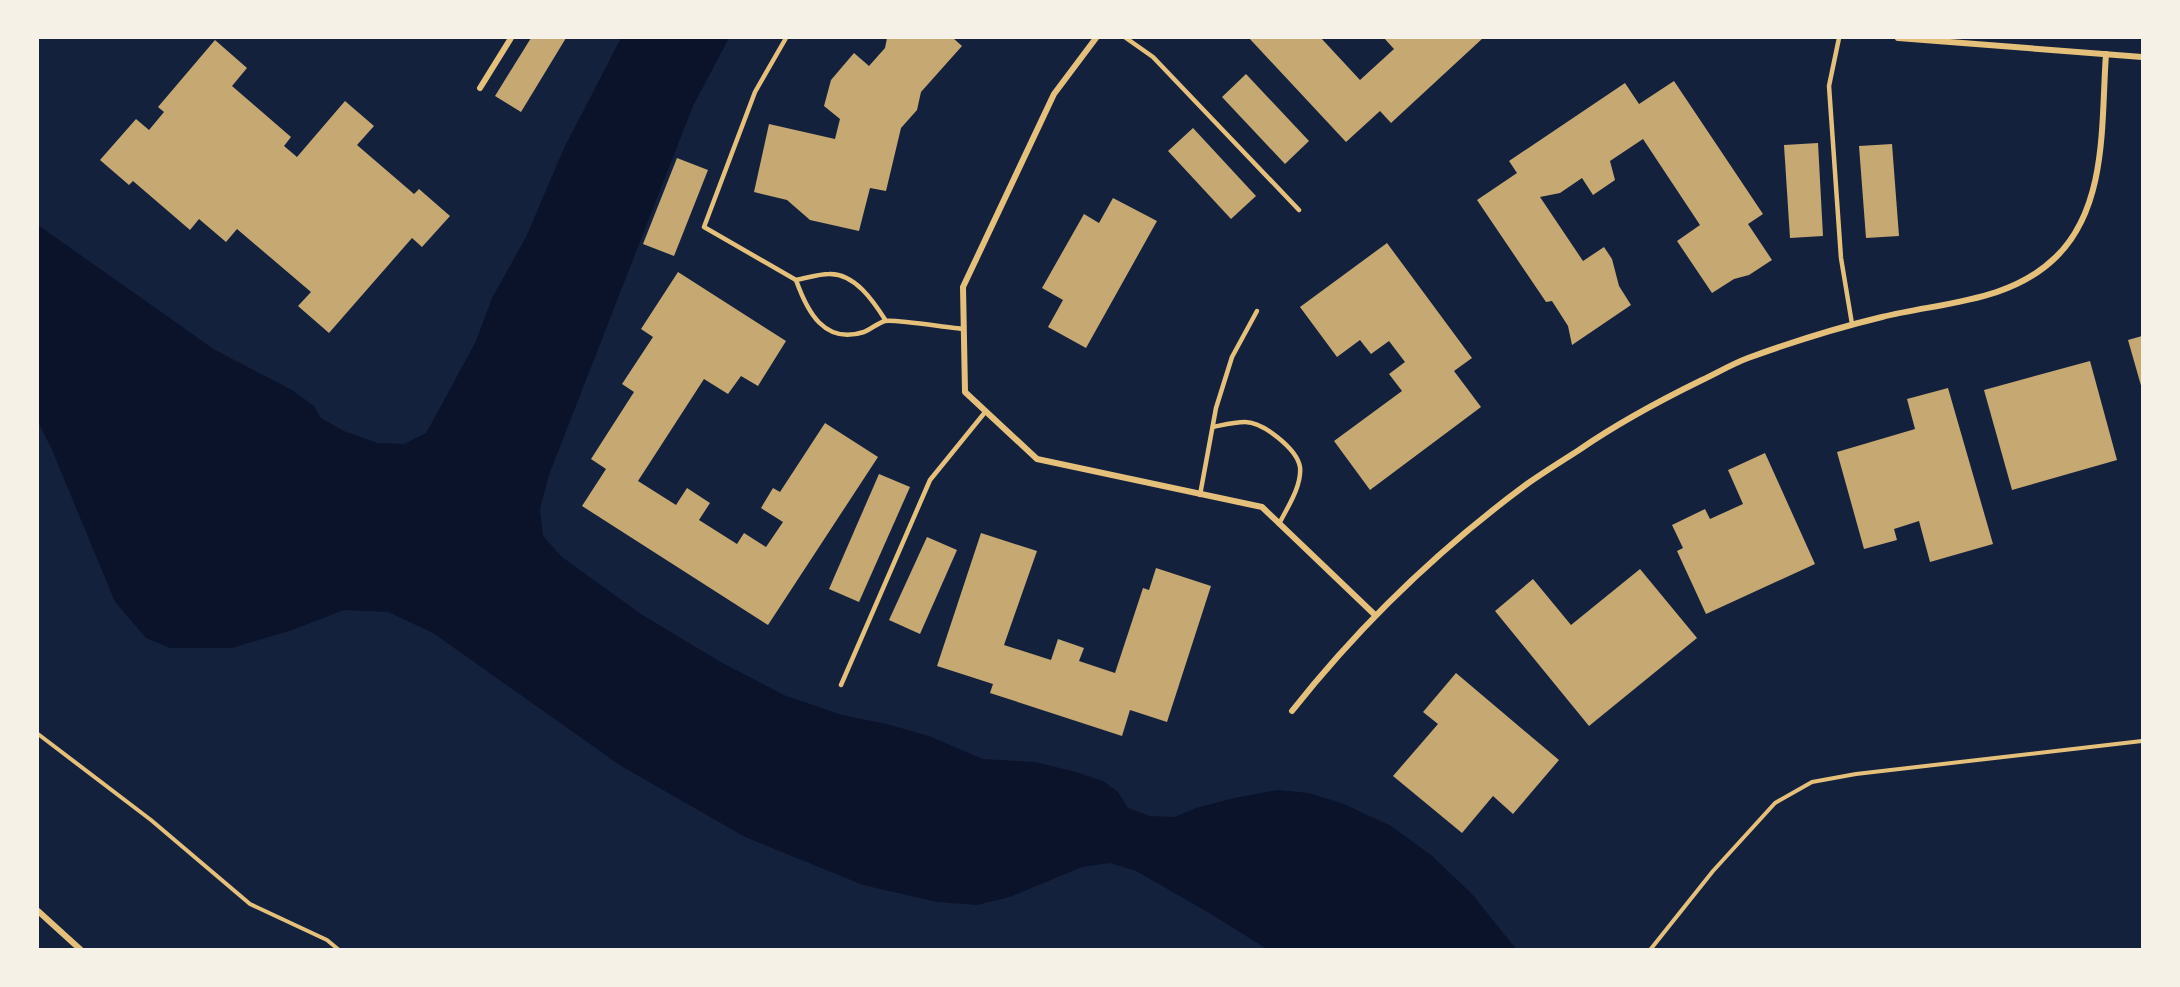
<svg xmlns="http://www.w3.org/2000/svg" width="2180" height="987" font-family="'Alegreya Sans',sans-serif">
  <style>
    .water { fill: #0b132b }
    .building { fill: #c6a872 }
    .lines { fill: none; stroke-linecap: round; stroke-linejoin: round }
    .path { stroke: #e5c07b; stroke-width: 4 }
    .service { stroke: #e5c07b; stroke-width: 4.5 }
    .minor { stroke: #e5c07b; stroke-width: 6 }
  </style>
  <rect width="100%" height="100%" fill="#14213d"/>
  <polygon class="water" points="621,38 729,38 693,106 549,475 540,509 543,536 562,557 641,614 719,661 784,695 842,715 887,724 929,736 983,759 1035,762 1076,772 1103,781 1118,792 1128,808 1150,816 1174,817 1196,808 1234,798 1278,790 1309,793 1344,804 1391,826 1431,855 1472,894 1516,949 1267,949 1211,914 1136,871 1110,863 1082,867 1010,897 977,905 937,902 863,885 745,837 621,766 433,633 388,612 344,610 292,630 232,648 170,648 146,638 115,602 52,450 38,422 38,225 215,350 292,390 314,406 321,418 344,431 378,443 404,444 426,433 442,404 476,341 492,298 526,237 564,148"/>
  <g class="building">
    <polygon points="531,38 566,38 521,112 495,96"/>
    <polygon points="887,38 953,38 962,46 921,92 917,110 901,128 886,191 870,188 859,231 810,220 787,200 754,192 769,124 835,139 840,119 824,106 831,80 854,53 869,66 885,48"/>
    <polygon points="1249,38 1321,38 1360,80 1394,49 1384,38 1483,38 1391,123 1380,111 1346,142"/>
    <polygon points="215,40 247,68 232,86 291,137 284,146 297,157 345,101 374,126 357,145 414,194 419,189 450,216 422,247 412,238 329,333 298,306 311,292 237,229 226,242 199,219 190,230 133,181 129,185 100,160 136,119 149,130 164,112 158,107"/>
    <polygon points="1246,74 1309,141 1285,164 1222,97"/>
    <polygon points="1674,81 1763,214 1748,224 1772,260 1749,275 1734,279 1712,293 1677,241 1700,225 1643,139 1610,161 1615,180 1593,195 1582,178 1560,193 1540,197 1583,261 1604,247 1612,259 1619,286 1631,305 1572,345 1568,326 1552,301 1546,302 1477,200 1517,173 1509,161 1625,83 1639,104"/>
    <polygon points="1193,128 1256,196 1231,219 1168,151"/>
    <polygon points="1818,143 1823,236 1790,238 1784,145"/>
    <polygon points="1892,144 1899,236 1866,238 1859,146"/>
    <polygon points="677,158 708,170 674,256 643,244"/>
    <polygon points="1113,198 1157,221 1086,348 1048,327 1063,300 1042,288 1084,214 1099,223"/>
    <polygon points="1387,243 1472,358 1454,371 1481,407 1370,490 1334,441 1402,391 1389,374 1405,362 1389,341 1371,354 1360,340 1337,357 1300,307"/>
    <polygon points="678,272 786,341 758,386 741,376 728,394 704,379 638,481 676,505 687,488 710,503 699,520 737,544 744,533 766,547 783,522 761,508 773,488 780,492 825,423 878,457 768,625 582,506 606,469 591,459 634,392 622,384 653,337 641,329"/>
    <polygon points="2142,336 2142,389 2128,340"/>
    <polygon points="2090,361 2117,460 2012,490 1984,390"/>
    <polygon points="1948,388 1993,544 1930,562 1919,521 1894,529 1897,540 1864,549 1837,452 1915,429 1907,399"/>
    <polygon points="1765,453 1815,564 1706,614 1677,551 1683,548 1672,525 1705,509 1710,519 1743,504 1728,470"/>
    <polygon points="879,474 910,487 859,602 829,589"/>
    <polygon points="981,533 1037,551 1004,645 1051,660 1058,639 1084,648 1079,661 1115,673 1143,588 1149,590 1156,568 1211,586 1167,722 1130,710 1122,736 990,693 993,684 937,666"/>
    <polygon points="927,537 957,550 920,634 889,620"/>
    <polygon points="1640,569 1697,638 1589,726 1495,611 1533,579 1571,625"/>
    <polygon points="1456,673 1559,760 1513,814 1493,796 1462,833 1393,776 1438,724 1423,712"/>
  </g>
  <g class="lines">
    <g class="path">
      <polyline points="38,734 151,820 250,904 327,940 339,950"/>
      <polyline points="1650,950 1713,871 1775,803 1812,782 1856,774 2142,741"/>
    </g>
    <g class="service">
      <polyline points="786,38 755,92 704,227 796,280"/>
      <polyline points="1126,38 1153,57 1299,210"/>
      <polyline points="1839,38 1829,86 1841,258 1852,324"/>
      <path d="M 886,321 C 874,302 855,273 829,274 C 819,274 807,278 796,280 C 807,311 824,345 864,332 C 871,329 878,323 885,321 C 895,319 949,328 964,329"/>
      <path d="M 1213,427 C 1223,425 1234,422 1245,422 C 1263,422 1297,449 1300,467 C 1302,486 1287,508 1279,524"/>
      <polyline points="1200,495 1216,408 1232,357 1257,311"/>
      <polyline points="841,685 930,480 986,411"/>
    </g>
    <g class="minor">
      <polyline points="1096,38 1054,94 963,287 965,392 1037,459 1262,507 1375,615"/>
      <polyline points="1898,38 2142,57"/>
      <polyline points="480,88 511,38"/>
      <path d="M 1292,711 C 1360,625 1439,549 1527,484 C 1544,472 1562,461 1579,450 C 1618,423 1659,401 1702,380 C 1717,373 1732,364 1748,358 C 1792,342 1836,328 1882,317 C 1942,302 2009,303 2056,257 C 2108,206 2101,122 2106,54"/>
      <polyline points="38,911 81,950"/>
    </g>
  </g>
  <rect width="2180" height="987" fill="none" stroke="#f6f1e7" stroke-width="78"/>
</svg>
